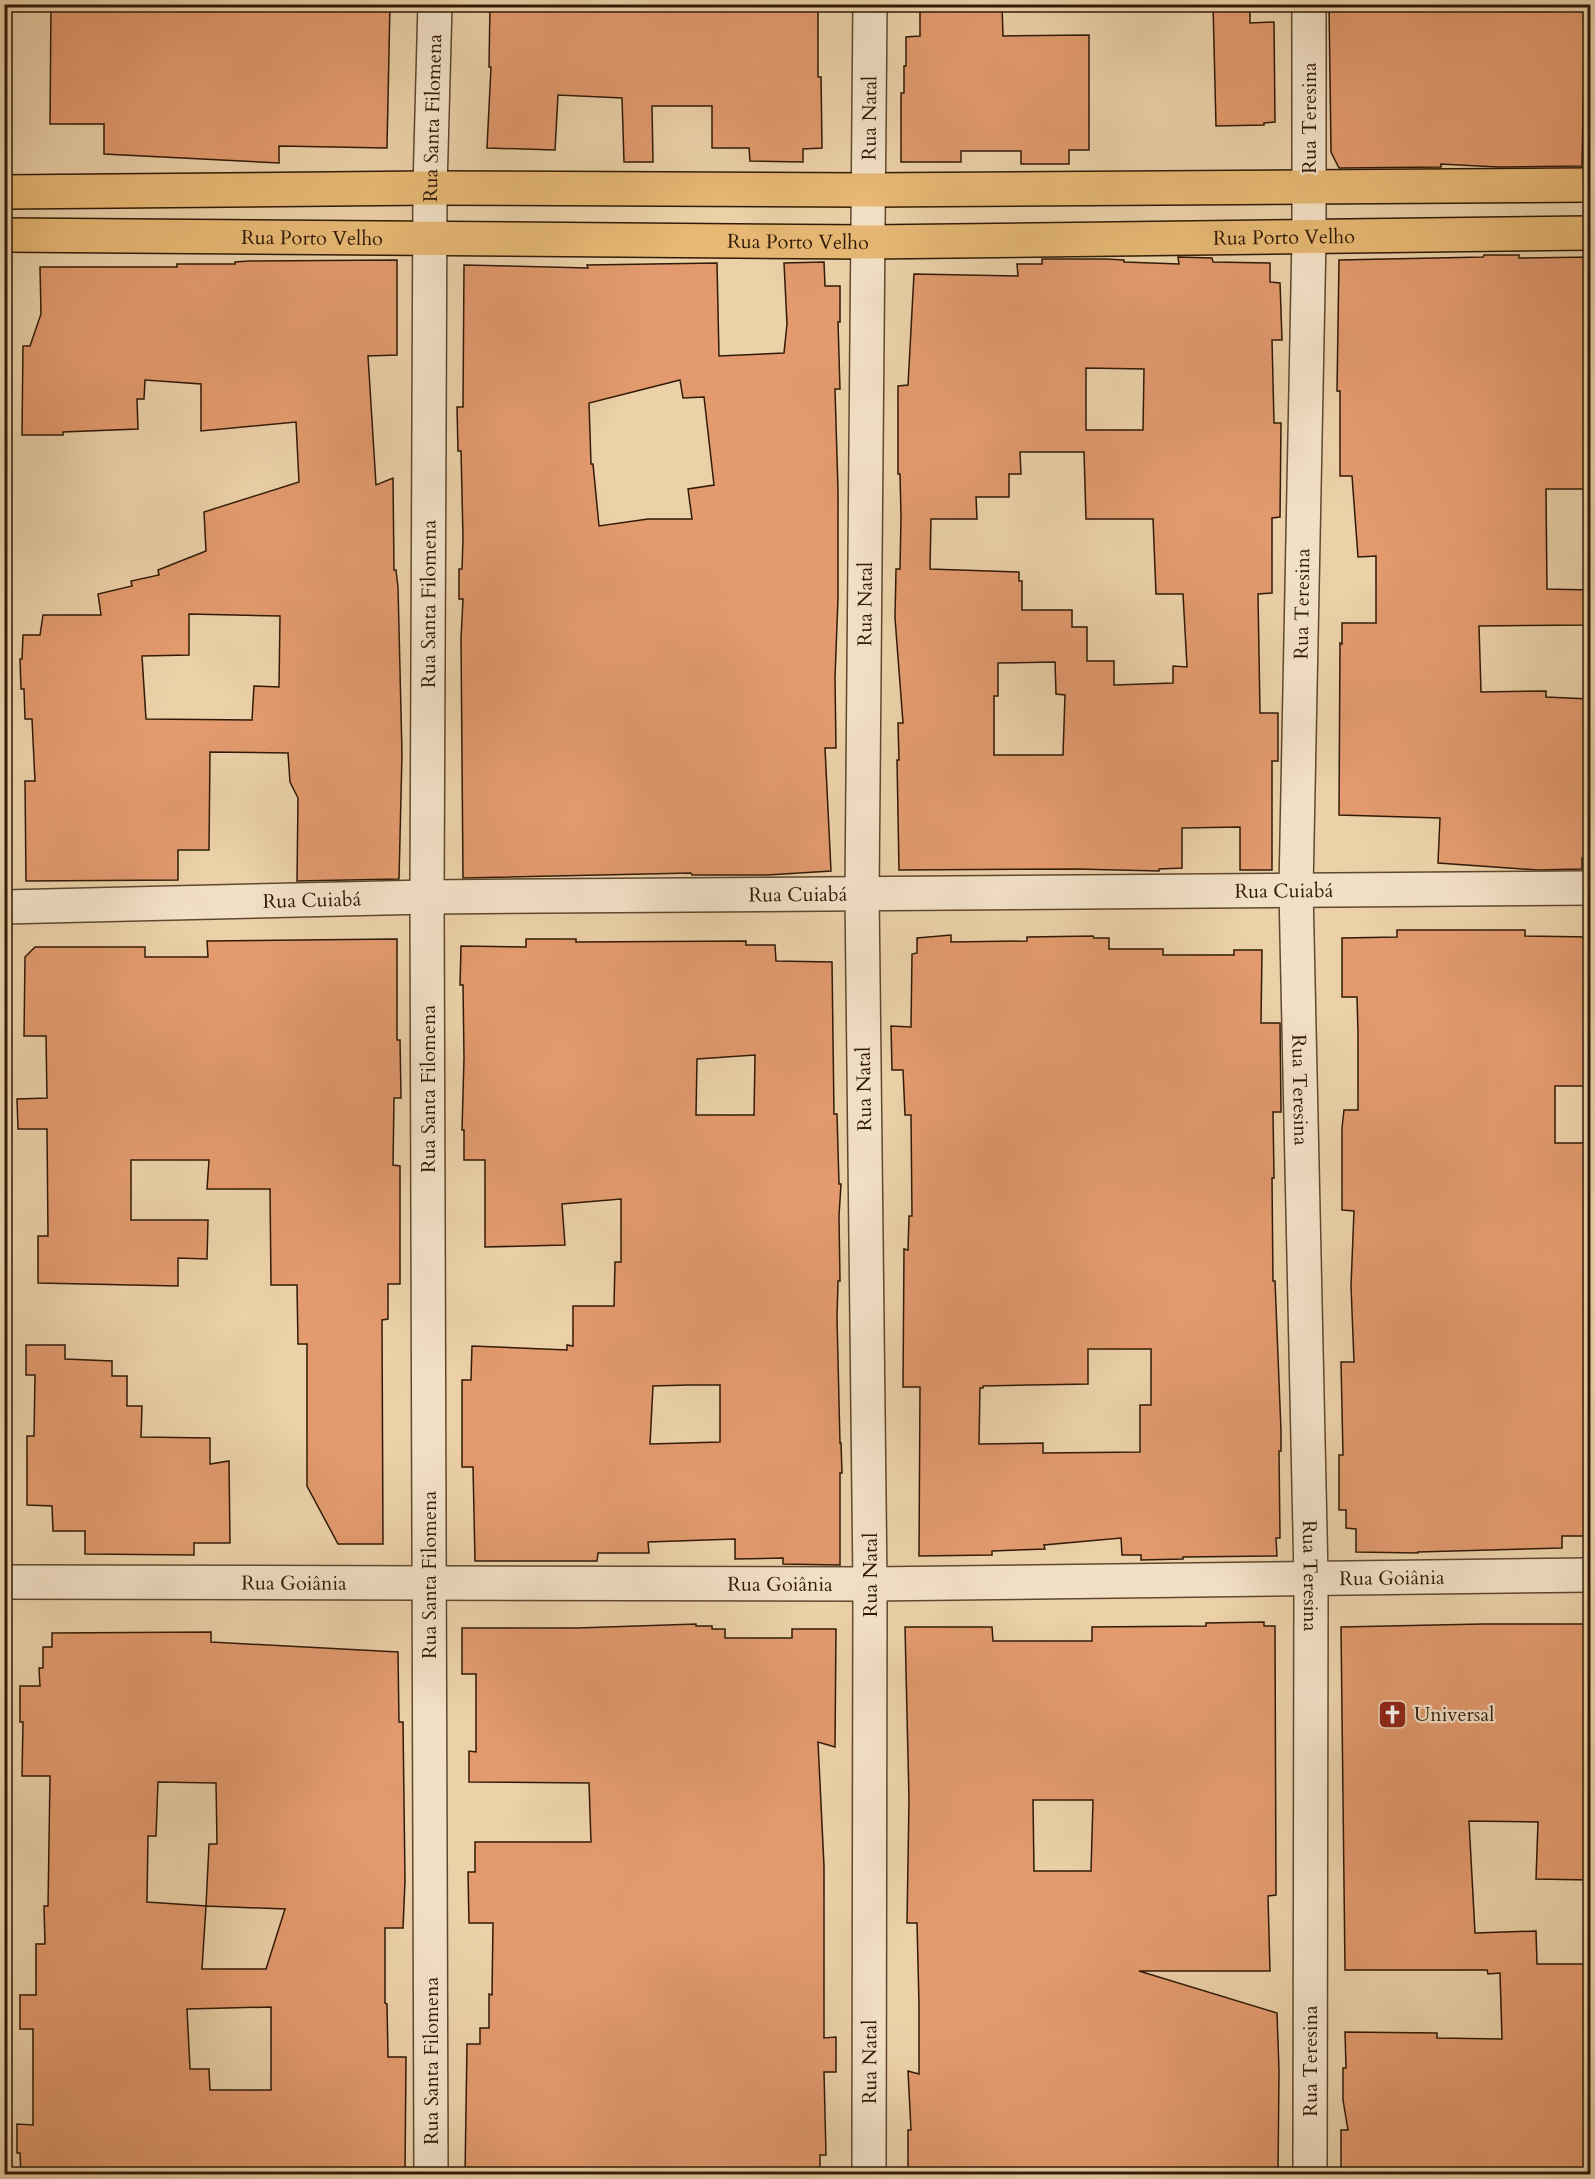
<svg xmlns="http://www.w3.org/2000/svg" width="1595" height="2179" font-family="Cardo,serif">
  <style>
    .building { fill: #e29a6e; stroke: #311b07; stroke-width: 1.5; fill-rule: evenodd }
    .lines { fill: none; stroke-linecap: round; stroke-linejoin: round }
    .minor-casing { stroke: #60482f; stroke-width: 36 }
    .major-casing { stroke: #311b07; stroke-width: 36 }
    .minor { stroke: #f2e0c6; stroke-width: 33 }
    .major { stroke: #e6b874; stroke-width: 33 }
    .labels { text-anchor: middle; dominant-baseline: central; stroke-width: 4.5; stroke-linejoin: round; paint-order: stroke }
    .street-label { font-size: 20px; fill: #311b07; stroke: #f2e0c6 }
    .poi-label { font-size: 20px; fill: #311b07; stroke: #f2e0c6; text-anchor: start }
  </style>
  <rect width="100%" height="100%" fill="#ebd0a8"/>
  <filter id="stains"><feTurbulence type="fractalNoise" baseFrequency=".00333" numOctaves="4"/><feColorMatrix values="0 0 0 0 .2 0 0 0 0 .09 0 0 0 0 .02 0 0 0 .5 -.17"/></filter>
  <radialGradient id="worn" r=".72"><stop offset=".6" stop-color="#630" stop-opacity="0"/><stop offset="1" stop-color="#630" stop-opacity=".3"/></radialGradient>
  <g class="building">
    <polygon points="51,4 390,4 387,148 279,146 279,163 104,154 104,124 50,124"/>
    <polygon points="490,4 818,4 818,77 821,77 822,148 803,149 803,162 750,161 749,148 712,148 712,106 652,106 653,162 624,162 622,98 558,95 555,150 487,148 491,67 489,67"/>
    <polygon points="920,4 1002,4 1003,36 1089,35 1089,150 1069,150 1069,164 1021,164 1021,151 961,151 961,162 901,162 901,93 904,93 904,66 906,66 906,37 920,36"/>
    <polygon points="1213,4 1250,4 1250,23 1274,22 1275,122 1264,123 1264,125 1216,126"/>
    <polygon points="1329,4 1585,4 1582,166 1498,167 1441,164 1441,167 1339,168 1331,152"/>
    <polygon points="1484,255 1519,255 1519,258 1590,257 1590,347 1584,347 1584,489 1546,489 1547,589 1590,590 1590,625 1479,626 1481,692 1546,691 1546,697 1590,699 1590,858 1582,858 1582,869 1538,870 1438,863 1440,818 1339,815 1340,643 1342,644 1342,623 1376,623 1376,556 1358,557 1352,476 1340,476 1340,391 1337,391 1339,260 1483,257"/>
    <path d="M 1178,257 L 1212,258 L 1213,262 L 1270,263 L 1270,282 L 1280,283 L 1282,340 L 1272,340 L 1274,423 L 1281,423 L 1280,517 L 1272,518 L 1272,593 L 1258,594 L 1260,713 L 1278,713 L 1278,761 L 1272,761 L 1272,870 L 1240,870 L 1240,827 L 1182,828 L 1182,868 L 1159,869 L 1159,871 L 1076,869 L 899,870 L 897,760 L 899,760 L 898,723 L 903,723 L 895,618 L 896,569 L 900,569 L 901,517 L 900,474 L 898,474 L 898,386 L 908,385 L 914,274 L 1018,276 L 1017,264 L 1042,264 L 1042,259 L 1106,259 L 1124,260 L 1124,262 L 1179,264 ZM 1086,368 L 1144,369 L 1143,430 L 1086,430 ZM 1020,452 L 1084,452 L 1086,519 L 1153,519 L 1156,594 L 1183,594 L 1187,667 L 1173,666 L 1173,683 L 1114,685 L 1114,661 L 1087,661 L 1087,627 L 1072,627 L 1072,610 L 1022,610 L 1022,581 L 1019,581 L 1019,572 L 930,569 L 931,519 L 977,519 L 976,497 L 1009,497 L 1009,474 L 1021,474 ZM 1055,662 L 1056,694 L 1065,695 L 1063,755 L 994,755 L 994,696 L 998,696 L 998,663 Z"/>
    <path d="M 397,260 L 397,355 L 368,356 L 376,485 L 393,478 L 394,570 L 396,570 L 398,587 L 402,754 L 399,879 L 297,881 L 298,798 L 290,782 L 288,753 L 210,752 L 209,850 L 178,850 L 178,880 L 26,881 L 25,781 L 35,781 L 32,719 L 25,719 L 24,689 L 21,689 L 20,659 L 22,659 L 23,635 L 40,635 L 43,615 L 101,615 L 98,594 L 132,586 L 131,581 L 159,575 L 158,570 L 206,551 L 204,512 L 299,482 L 296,422 L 201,431 L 201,384 L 145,380 L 144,399 L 137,399 L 138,429 L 63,432 L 63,435 L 22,435 L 23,346 L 30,346 L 41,314 L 40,267 L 177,267 L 177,264 L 235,264 L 235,262 L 249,261 ZM 189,614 L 280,616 L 279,687 L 254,686 L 252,720 L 146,719 L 142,656 L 189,655 Z"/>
    <path d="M 824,262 L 825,286 L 840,286 L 840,322 L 838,322 L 840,389 L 835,389 L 838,490 L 838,598 L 835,678 L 836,748 L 825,748 L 831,871 L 767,875 L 692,875 L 691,873 L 463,878 L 461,639 L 463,599 L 459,599 L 459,569 L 462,569 L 463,538 L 461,451 L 458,451 L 457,407 L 463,407 L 464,265 L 588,268 L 587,265 L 717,263 L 719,356 L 784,353 L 787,324 L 784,263 ZM 680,380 L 683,398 L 704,397 L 714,485 L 688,489 L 692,519 L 648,519 L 599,526 L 593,464 L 591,464 L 589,403 Z"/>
    <polygon points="1397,930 1525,930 1525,936 1590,937 1590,1086 1555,1086 1555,1143 1590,1143 1590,1536 1562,1536 1562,1548 1418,1552 1418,1553 1356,1552 1356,1529 1346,1528 1346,1510 1339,1510 1339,1455 1343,1455 1341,1362 1354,1362 1351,1286 1354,1211 1342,1210 1342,1128 1344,1110 1358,1110 1358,1033 1357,997 1342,997 1342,938 1397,937"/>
    <path d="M 951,935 L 951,942 L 1027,941 L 1027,937 L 1093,936 L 1094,938 L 1109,938 L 1109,949 L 1163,949 L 1163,955 L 1234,955 L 1234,950 L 1262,950 L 1261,1023 L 1280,1023 L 1281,1112 L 1273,1112 L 1274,1178 L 1272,1178 L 1273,1281 L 1275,1281 L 1281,1431 L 1281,1451 L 1279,1451 L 1280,1538 L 1276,1538 L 1277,1556 L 1183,1557 L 1183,1559 L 1141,1560 L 1141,1555 L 1122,1555 L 1121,1538 L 1044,1545 L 1045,1549 L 992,1551 L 992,1555 L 919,1556 L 920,1387 L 903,1387 L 904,1249 L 908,1250 L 909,1216 L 912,1216 L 911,1115 L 905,1115 L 903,1070 L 892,1070 L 891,1026 L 911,1027 L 912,954 L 917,953 L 917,938 ZM 1088,1349 L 1151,1349 L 1151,1405 L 1140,1405 L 1140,1452 L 1043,1453 L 1043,1443 L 979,1444 L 980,1388 L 983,1388 L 983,1386 L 1088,1384 Z"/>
    <polygon points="397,939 397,1040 400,1040 401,1098 394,1098 393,1165 400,1166 400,1284 388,1284 388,1319 382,1320 383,1544 338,1544 307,1486 307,1344 298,1344 297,1285 271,1285 270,1189 207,1189 209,1160 131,1160 131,1220 208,1220 207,1259 178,1258 178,1286 38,1283 38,1236 48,1236 47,1129 18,1129 17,1099 47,1098 46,1036 24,1036 25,957 35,947 145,947 145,957 208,957 207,941"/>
    <path d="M 526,939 L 576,939 L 576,942 L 746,941 L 746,945 L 775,945 L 776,961 L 832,962 L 834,1114 L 837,1114 L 839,1184 L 841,1184 L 839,1216 L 840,1281 L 838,1281 L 837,1318 L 840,1443 L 841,1443 L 842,1473 L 840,1473 L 840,1565 L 783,1564 L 783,1558 L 735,1559 L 735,1539 L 648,1542 L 649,1553 L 598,1553 L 597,1561 L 475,1561 L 473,1467 L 462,1467 L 462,1380 L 471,1380 L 472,1346 L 567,1350 L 567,1345 L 573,1346 L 573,1306 L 614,1306 L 615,1262 L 621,1262 L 621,1199 L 562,1204 L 565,1245 L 485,1247 L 485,1160 L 464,1160 L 464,1130 L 462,1130 L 464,1058 L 463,985 L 460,985 L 461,946 L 526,947 ZM 755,1055 L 754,1115 L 696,1115 L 697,1059 ZM 688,1385 L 720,1385 L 720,1442 L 650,1444 L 653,1386 Z"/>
    <polygon points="26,1345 65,1345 65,1359 112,1361 112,1376 127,1376 127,1406 142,1406 141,1437 210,1438 210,1464 229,1461 230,1543 194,1543 194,1555 85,1554 85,1531 53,1531 52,1506 27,1505 27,1436 34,1436 35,1375 26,1375"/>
    <path d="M 1264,1622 L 1264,1626 L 1275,1626 L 1276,1895 L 1268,1896 L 1270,1971 L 1139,1971 L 1277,2013 L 1279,2070 L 1278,2175 L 908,2175 L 908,2130 L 911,2130 L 908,2071 L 919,2074 L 919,2005 L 917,1923 L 907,1923 L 909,1800 L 905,1627 L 992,1627 L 993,1641 L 1092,1641 L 1092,1627 L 1206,1626 L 1206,1623 ZM 1033,1800 L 1093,1800 L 1091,1871 L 1034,1871 Z"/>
    <polygon points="696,1624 696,1626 712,1626 712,1629 725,1629 725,1638 792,1638 792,1629 836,1629 835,1747 818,1742 824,1866 824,2038 836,2037 836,2072 824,2072 826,2155 820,2155 820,2175 465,2175 467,2044 480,2044 480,2028 489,2028 489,1994 492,1995 493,1923 469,1923 468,1872 475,1872 475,1842 591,1842 589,1783 469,1782 469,1751 476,1752 476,1674 462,1674 462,1628 577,1628"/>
    <polygon points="1482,1624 1590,1624 1590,1880 1536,1879 1538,1822 1469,1821 1475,1933 1536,1931 1537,1964 1590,1964 1590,2175 1341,2175 1341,2130 1348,2130 1343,2100 1343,2068 1346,2068 1345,2032 1437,2033 1437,2038 1502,2039 1500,1973 1488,1974 1487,1970 1345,1970 1341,1627"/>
    <path d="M 211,1632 L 211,1642 L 398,1652 L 399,1722 L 403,1722 L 405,1881 L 403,1928 L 385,1928 L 385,2003 L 387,2004 L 388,2057 L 406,2057 L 405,2175 L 21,2175 L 20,2153 L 17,2153 L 17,2124 L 33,2125 L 33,2029 L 20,2029 L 20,1995 L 36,1995 L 36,1944 L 45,1944 L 44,1906 L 48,1906 L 50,1776 L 22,1776 L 23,1722 L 20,1722 L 20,1686 L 40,1686 L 39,1668 L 43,1668 L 43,1647 L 52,1647 L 52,1633 ZM 158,1782 L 216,1783 L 217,1844 L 209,1844 L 206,1906 L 285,1909 L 266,1969 L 202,1969 L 206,1906 L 147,1902 L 148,1836 L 156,1836 ZM 271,2007 L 271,2090 L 210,2090 L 209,2069 L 190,2069 L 187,2009 Z"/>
  </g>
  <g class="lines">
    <defs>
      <g id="minor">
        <path id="s1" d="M 1309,4 L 1309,237 L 1296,890 L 1311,1578 L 1310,2174"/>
        <path id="s2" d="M 4,907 L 427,897 L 1590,888"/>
        <path id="s3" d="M 4,1582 L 870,1584 L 1590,1575"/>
        <path id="s4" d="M 431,2174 L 427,897 L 430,188 L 435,4"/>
        <path id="s5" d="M 869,2174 L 870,1584 L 862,893 L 870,4"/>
      </g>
      <g id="major">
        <polyline points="4,192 430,188 868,190 1590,185"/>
        <path id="s6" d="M 4,235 L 869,242 L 1590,233"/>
      </g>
    </defs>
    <use href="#minor" class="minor-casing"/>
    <use href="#major" class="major-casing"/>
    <use href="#minor" class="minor"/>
    <use href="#major" class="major"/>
  </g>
  <defs>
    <symbol id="church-square" viewBox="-11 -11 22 22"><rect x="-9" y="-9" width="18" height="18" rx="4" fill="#8f2418" stroke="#f2e0c6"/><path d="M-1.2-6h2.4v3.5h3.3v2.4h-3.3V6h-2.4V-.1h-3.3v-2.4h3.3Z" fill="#fff"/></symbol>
  </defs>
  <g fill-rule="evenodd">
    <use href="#church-square" x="1376" y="1698" width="33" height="33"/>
  </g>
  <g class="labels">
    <g class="street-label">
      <text stroke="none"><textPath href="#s4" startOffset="2056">Rua Santa Filomena</textPath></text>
      <text stroke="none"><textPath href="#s5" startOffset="2056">Rua Natal</textPath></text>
      <text transform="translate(1309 118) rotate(-90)">Rua Teresina</text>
      <text stroke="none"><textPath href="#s6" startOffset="308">Rua Porto Velho</textPath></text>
      <text stroke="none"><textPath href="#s6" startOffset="1280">Rua Porto Velho</textPath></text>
      <text stroke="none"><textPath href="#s6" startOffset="794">Rua Porto Velho</textPath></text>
      <text stroke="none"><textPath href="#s4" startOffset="1570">Rua Santa Filomena</textPath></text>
      <text stroke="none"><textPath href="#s5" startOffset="1570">Rua Natal</textPath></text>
      <text transform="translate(1302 604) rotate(-89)">Rua Teresina</text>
      <text stroke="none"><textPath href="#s2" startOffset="1280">Rua Cuiabá</textPath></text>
      <text stroke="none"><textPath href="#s2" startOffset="794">Rua Cuiabá</textPath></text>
      <text stroke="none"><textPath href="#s2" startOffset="308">Rua Cuiabá</textPath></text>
      <text transform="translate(428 1089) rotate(-90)">Rua Santa Filomena</text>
      <text transform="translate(864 1089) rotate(-91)">Rua Natal</text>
      <text stroke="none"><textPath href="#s1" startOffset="1086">Rua Teresina</textPath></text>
      <text transform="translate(429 1575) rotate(-90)">Rua Santa Filomena</text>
      <text transform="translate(870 1575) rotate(-90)">Rua Natal</text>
      <text stroke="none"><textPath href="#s1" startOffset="1572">Rua Teresina</textPath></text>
      <text stroke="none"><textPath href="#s3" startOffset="1388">Rua Goiânia</textPath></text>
      <text stroke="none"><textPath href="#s3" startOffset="290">Rua Goiânia</textPath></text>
      <text stroke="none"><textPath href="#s3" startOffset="776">Rua Goiânia</textPath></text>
      <text transform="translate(431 2061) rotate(-90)">Rua Santa Filomena</text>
      <text stroke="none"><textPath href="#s5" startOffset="112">Rua Natal</textPath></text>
      <text transform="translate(1310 2061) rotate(-90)">Rua Teresina</text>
    </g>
    <g class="poi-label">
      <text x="1414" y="1714">Universal</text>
    </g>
  </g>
  <rect width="1595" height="2179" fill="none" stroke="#ebd0a8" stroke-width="24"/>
  <rect x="6" y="6" width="1583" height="2167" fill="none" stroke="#311b07" stroke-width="3"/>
  <rect x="12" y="12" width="1571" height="2155" fill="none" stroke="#311b07" stroke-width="1.5"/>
  <rect width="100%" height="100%" filter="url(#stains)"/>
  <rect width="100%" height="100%" fill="url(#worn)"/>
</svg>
